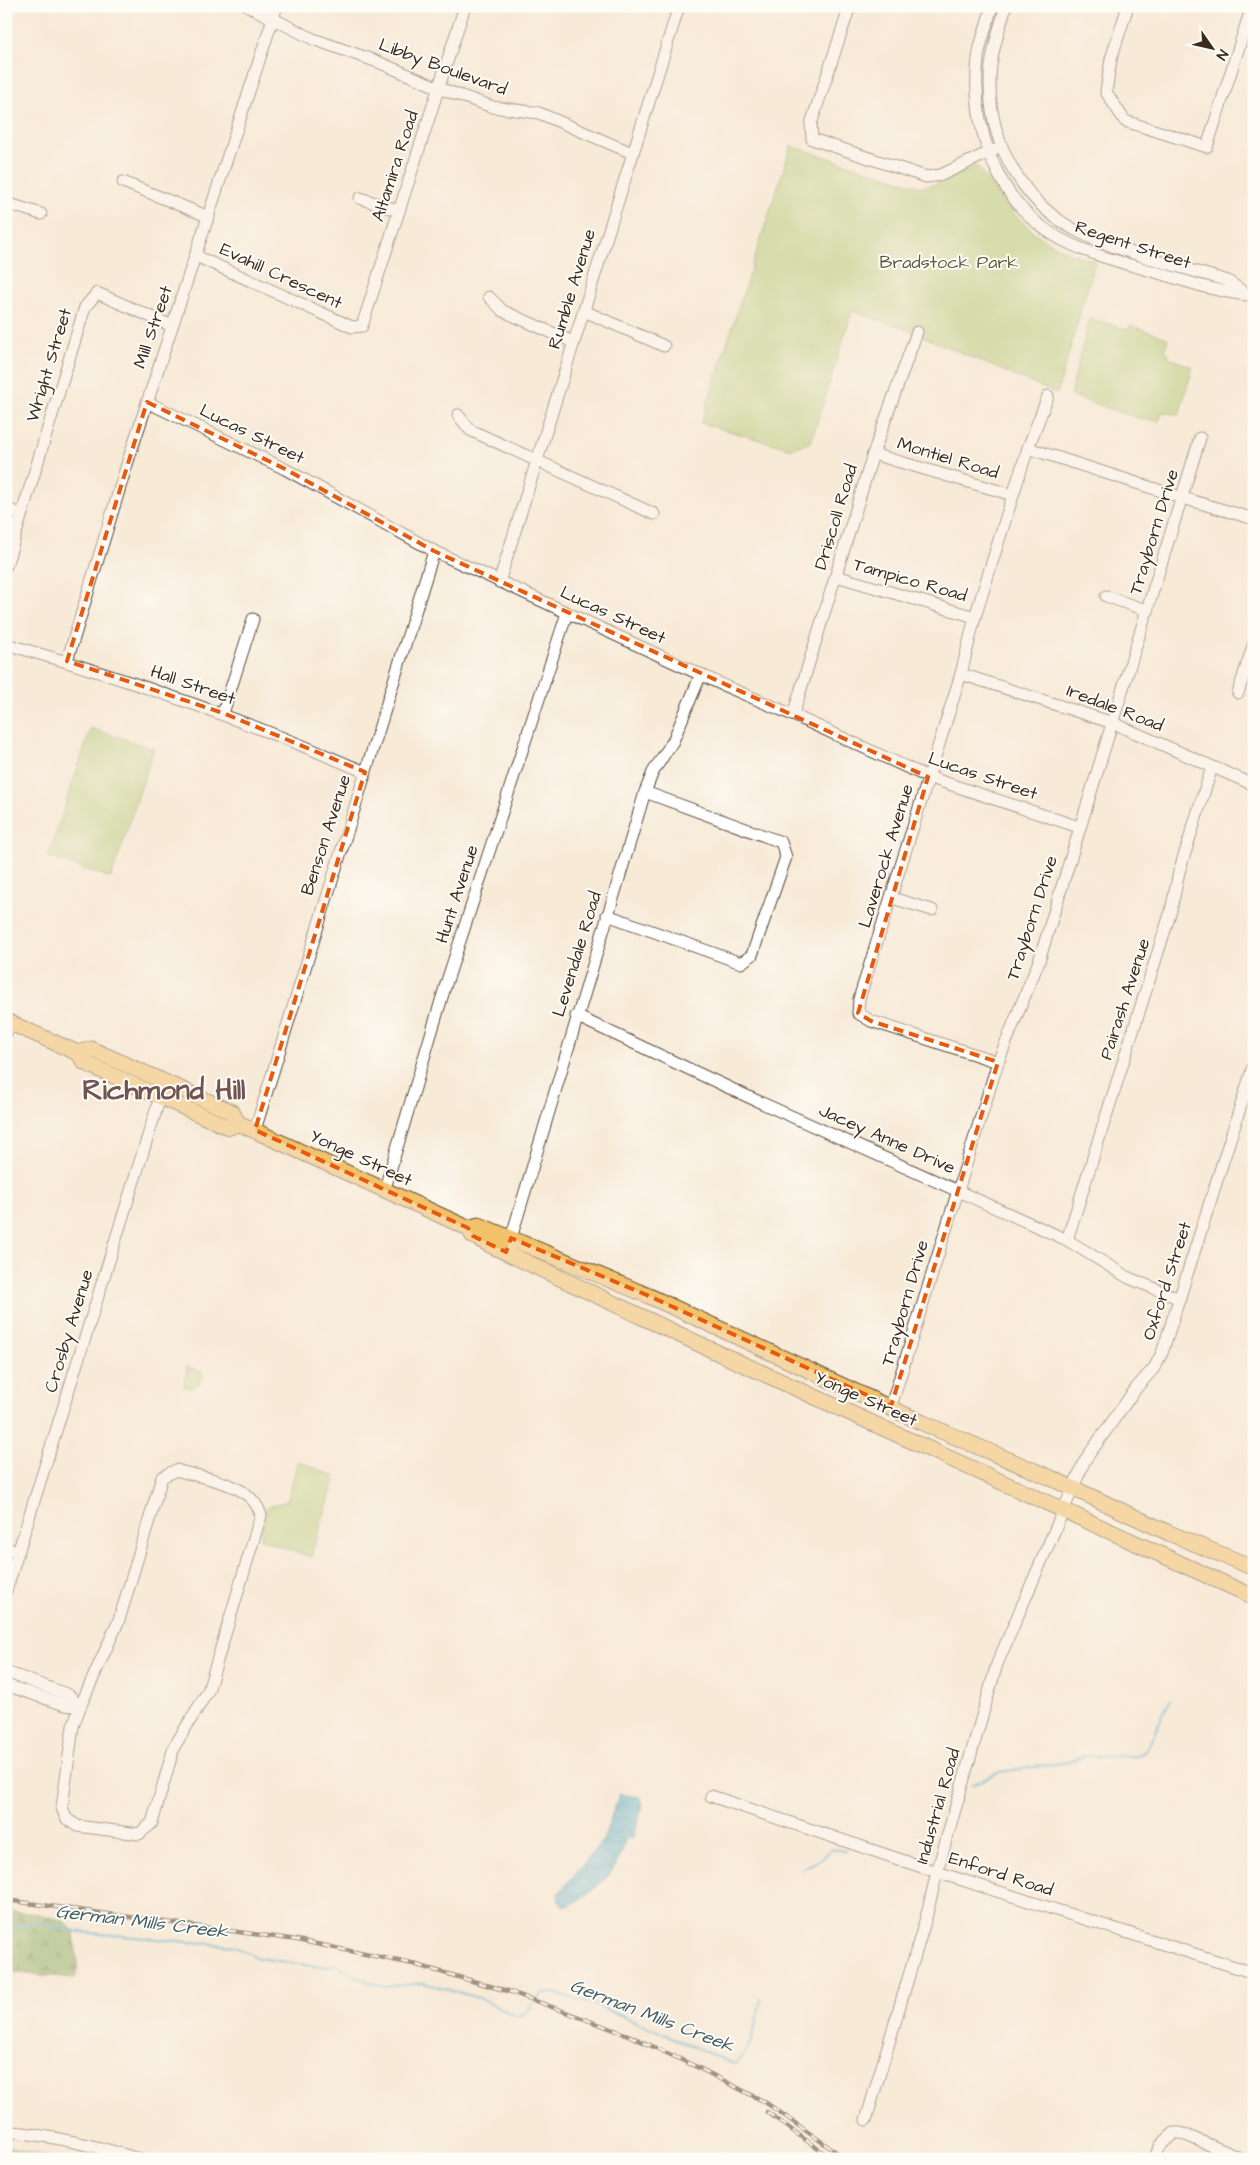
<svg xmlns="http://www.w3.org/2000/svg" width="1260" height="2165" font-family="'Architects Daughter',sans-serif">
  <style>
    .forest { fill: url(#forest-firs); stroke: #626d42 }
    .green { fill: #adcc74; stroke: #747b49 }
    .water { fill: url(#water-waves); stroke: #456c76 }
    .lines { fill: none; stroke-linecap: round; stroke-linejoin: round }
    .stream { stroke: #4fadce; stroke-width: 2.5 }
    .minor-casing { stroke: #57473a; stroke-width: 13 }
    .major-casing { stroke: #57473a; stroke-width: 17 }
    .minor { stroke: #fff; stroke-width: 11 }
    .major { stroke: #f2c26a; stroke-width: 15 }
    .rail-casing { stroke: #3b2a1e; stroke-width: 4.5 }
    .rail { stroke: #fdfcf7; stroke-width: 2.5; stroke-dasharray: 8; stroke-linecap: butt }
    .marked { fill: none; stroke: #e8590c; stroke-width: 4; stroke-dasharray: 10 6; stroke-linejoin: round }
    .labels { text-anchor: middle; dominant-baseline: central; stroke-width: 4; stroke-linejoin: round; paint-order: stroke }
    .street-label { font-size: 18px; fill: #3b2a1e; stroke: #fdfcf7 }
    .park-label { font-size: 18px; fill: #5d5b38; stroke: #fdfcf7 }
    .water-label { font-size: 19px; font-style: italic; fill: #435e64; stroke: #fdfcf7 }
    .town-label { font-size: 28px; font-weight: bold; fill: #715352; stroke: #fdfcf7 }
  </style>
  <defs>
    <pattern id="forest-firs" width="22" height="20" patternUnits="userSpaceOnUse" patternTransform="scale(1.25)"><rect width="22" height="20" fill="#8ab066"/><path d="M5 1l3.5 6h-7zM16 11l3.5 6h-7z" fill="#728f53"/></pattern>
    <pattern id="water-waves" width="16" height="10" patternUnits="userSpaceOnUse" patternTransform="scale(1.25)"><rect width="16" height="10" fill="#4fadce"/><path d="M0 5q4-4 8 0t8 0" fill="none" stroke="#438da7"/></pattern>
  </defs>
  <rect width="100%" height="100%" fill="#fdfcf7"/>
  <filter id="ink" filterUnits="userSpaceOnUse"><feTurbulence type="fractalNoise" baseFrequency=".02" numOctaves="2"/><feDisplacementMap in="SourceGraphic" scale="10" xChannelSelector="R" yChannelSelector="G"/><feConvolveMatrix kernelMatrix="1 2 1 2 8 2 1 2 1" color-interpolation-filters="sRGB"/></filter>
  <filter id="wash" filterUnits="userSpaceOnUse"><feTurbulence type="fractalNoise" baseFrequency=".0096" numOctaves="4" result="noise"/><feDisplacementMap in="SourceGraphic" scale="20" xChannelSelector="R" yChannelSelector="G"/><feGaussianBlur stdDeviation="1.12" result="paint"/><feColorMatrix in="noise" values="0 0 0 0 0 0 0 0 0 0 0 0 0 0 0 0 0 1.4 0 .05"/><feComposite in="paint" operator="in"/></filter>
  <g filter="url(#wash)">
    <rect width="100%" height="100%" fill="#f7ead7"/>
    <polygon class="forest" points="6,1911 39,1914 64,1921 74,1932 78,1971 75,1978 6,1972"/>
    <g class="green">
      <path d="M 791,146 L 921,187 L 943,182 L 977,166 C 999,198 1023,230 1059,248 C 1070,254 1083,257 1095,261 L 1057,394 L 901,327 L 852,311 L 811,442 L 791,449 L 701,423 Z"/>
      <polygon points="1090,318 1129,330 1130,325 1168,338 1165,351 1169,353 1168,358 1193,367 1179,415 1162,412 1159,421 1137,418 1070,395"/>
      <polygon points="91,728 154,749 111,878 48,857"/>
      <polygon points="187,1367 203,1372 199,1384 190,1388 184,1386"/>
      <polygon points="298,1461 336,1477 311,1557 260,1539 267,1507 287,1501"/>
      <polygon points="6,2147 57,2159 6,2159"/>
    </g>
    <path class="water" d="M 619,1794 L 640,1797 L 643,1804 L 633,1839 L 626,1838 C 616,1877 601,1884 570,1906 L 564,1906 L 559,1902 L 558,1894 L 603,1840 Z"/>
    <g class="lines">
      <g class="stream">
        <polyline points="972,1785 1000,1772 1069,1762 1084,1756 1134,1756 1143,1753 1147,1749 1170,1700"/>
        <polyline points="801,1869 820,1860 832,1849 846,1851"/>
        <path d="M 6,1927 L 38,1923 L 80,1932 L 234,1946 L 258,1958 L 321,1967 L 335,1965 L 366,1981 L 386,1987 L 424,1983 L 479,1998 L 516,2016 L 524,2014 L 543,1993 L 554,1993 L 599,2006 L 734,2064 C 751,2058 757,2016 761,2000"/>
      </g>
    </g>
  </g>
  <g filter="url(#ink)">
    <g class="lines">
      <defs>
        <g id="minor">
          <polyline points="248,6 313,39 378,62 444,90 493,107 539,113 632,153"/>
          <polyline points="850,6 811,124 812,139 926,177 941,175 994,150"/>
          <path d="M 992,6 C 988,23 980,41 978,58 C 971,124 994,197 1052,234 C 1081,252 1116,261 1148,270 C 1181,279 1214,292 1248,295"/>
          <path d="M 1006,6 C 999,30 990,56 990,81 C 989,145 1024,206 1083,234 C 1125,254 1183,267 1228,281 L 1246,294"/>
          <polyline points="1128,6 1111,59 1106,92 1125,121 1207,147 1252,6"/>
          <polyline points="123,182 209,217"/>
          <polyline points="360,198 399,211"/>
          <polyline points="6,203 41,214"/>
          <polyline points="196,256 352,327 362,326 465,6"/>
          <polyline points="489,297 503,311 573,342"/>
          <polyline points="584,311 664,346"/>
          <polyline points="147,402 285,469 434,551 723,685 793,715 928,777 1079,827"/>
          <polyline points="458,415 470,430 654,514"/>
          <polyline points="1028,448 1183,498 1254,519"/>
          <polyline points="873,454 1013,495"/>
          <polyline points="6,508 21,515"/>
          <polyline points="6,566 85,307 97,293 172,326"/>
          <polyline points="836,576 975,617"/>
          <polyline points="499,582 679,6"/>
          <polyline points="1106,596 1148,611"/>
          <path d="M 6,644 C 129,679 248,721 365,772"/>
          <polyline points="67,661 128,461 277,6"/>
          <polyline points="961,674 1113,723 1254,785"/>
          <polyline points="1238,693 1254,643"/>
          <polyline points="223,713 253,619"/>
          <polyline points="793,715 873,454 917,332"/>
          <polyline points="892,898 932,910"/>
          <polyline points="607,915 741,963 752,955 786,857 781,842 645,792"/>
          <polyline points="576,1016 753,1099 1067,1240 1129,1278 1180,1299"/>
          <polyline points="6,1033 10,1023"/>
          <polyline points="998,1062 871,1021 858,1013 859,999 961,674 975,617 1013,495 1028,448 1048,396"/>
          <polyline points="255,1130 434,551"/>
          <polyline points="385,1188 446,984 567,613"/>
          <polyline points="1067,1240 1171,911 1179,872 1212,767"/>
          <polyline points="509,1245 645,792 653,772 673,741 701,674"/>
          <polyline points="891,1406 998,1062 1039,961 1200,438"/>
          <path d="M 176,1470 C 205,1479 251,1482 261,1515 L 208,1691 L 174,1747 L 152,1823 L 139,1834 L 77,1826 L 66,1818 L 62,1808 L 73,1726 L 80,1707 L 119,1620 L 162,1477 Z"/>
          <polyline points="6,1548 18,1552"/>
          <polyline points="6,1591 162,1091"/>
          <polyline points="6,1672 69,1695 80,1707"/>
          <polyline points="6,1685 65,1705 80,1707"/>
          <polyline points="711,1796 937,1872 1254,1973"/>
          <polyline points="866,2120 926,1918 937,1872 997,1664 1085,1460 1137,1387 1154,1368 1162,1353 1254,1064"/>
          <path d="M 6,2131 C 51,2136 95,2145 138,2159"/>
          <polyline points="1154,2159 1161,2145 1174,2133 1181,2133 1243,2159"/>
        </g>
        <g id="major">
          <polyline points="6,1021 78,1053 85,1063 223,1125 230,1127 238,1123"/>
          <polyline points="78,1053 91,1049 232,1112 238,1123 468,1228 473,1236 488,1244 714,1351 1254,1597"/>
          <polyline points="468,1228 479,1225 649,1296 923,1423 1051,1478 1169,1533 1254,1568"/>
        </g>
      </defs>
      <use href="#minor" class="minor-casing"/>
      <use href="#major" class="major-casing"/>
      <use href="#minor" class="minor"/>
      <use href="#major" class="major"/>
      <defs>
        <g id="rail">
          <polyline points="6,1900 297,1940 413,1964 511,1992 628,2035 699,2068 765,2102 846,2159"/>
          <polyline points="767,2112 832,2159"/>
        </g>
      </defs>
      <use href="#rail" class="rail-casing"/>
      <use href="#rail" class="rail"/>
    </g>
  </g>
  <path d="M0 0H1260V2165H0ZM 147,402 L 285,469 L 434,551 L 928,777 L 858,1013 L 871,1021 L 998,1062 L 891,1406 L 649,1296 L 511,1238 L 506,1252 L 473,1236 L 468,1228 L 255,1130 L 365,772 L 223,713 L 67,661 Z" fill="#f7ead7" fill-opacity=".55" fill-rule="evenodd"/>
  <path class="marked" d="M 147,402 L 285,469 L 434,551 L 928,777 L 858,1013 L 871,1021 L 998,1062 L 891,1406 L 649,1296 L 511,1238 L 506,1252 L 473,1236 L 468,1228 L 255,1130 L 365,772 L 223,713 L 67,661 Z"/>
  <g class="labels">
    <g class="street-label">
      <text transform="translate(443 67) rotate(20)">Libby Boulevard</text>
      <text transform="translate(395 166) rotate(-72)">Altamira Road</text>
      <text transform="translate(1133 245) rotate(18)">Regent Street</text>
      <text transform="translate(281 276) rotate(25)">Evahill Crescent</text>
      <text transform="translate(572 289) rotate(-73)">Rumble Avenue</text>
      <text transform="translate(153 327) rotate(-71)">Mill Street</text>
      <text transform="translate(49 365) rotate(-73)">Wright Street</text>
      <text transform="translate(252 434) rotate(26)">Lucas Street</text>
      <text transform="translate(948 458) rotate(17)">Montiel Road</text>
      <text transform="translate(836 517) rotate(-73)">Driscoll Road</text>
      <text transform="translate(1154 532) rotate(-73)">Trayborn Drive</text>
      <text transform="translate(910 580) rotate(16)">Tampico Road</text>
      <text transform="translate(613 615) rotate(25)">Lucas Street</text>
      <text transform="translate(193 685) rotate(19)">Hall Street</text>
      <text transform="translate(1115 708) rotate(21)">Iredale Road</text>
      <text transform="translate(983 776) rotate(19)">Lucas Street</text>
      <text transform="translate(326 835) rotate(-72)">Benson Avenue</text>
      <text transform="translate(886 856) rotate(-73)">Laverock Avenue</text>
      <text transform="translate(457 894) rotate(-72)">Hunt Avenue</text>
      <text transform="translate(1032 918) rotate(-72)">Trayborn Drive</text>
      <text transform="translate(577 954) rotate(-73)">Levendale Road</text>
      <text transform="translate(1125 999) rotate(-72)">Pairash Avenue</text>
      <text transform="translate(887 1139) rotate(24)">Jacey Anne Drive</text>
      <text transform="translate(361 1158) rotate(25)">Yonge Street</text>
      <text transform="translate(1167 1281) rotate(-72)">Oxford Street</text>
      <text transform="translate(905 1303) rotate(-74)">Trayborn Drive</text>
      <text transform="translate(69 1331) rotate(-73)">Crosby Avenue</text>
      <text transform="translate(866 1399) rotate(24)">Yonge Street</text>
      <text transform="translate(938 1806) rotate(-74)">Industrial Road</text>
      <text transform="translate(1001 1874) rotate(18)">Enford Road</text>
    </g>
    <g class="park-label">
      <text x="949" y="262">Bradstock Park</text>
    </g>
    <g class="water-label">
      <text transform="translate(142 1922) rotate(7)">German Mills Creek</text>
      <text transform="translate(652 2016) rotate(21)">German Mills Creek</text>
    </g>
    <g class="town-label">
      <text x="164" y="1090">Richmond Hill</text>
    </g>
  </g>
  <rect width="1260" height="2165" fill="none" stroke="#fdfcf7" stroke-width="25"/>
  <g transform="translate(1212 48) rotate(124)" stroke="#fdfcf7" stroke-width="4" paint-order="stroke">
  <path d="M0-4L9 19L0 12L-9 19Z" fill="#3b2a1e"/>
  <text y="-8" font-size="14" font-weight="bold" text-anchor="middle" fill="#3b2a1e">N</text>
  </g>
</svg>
